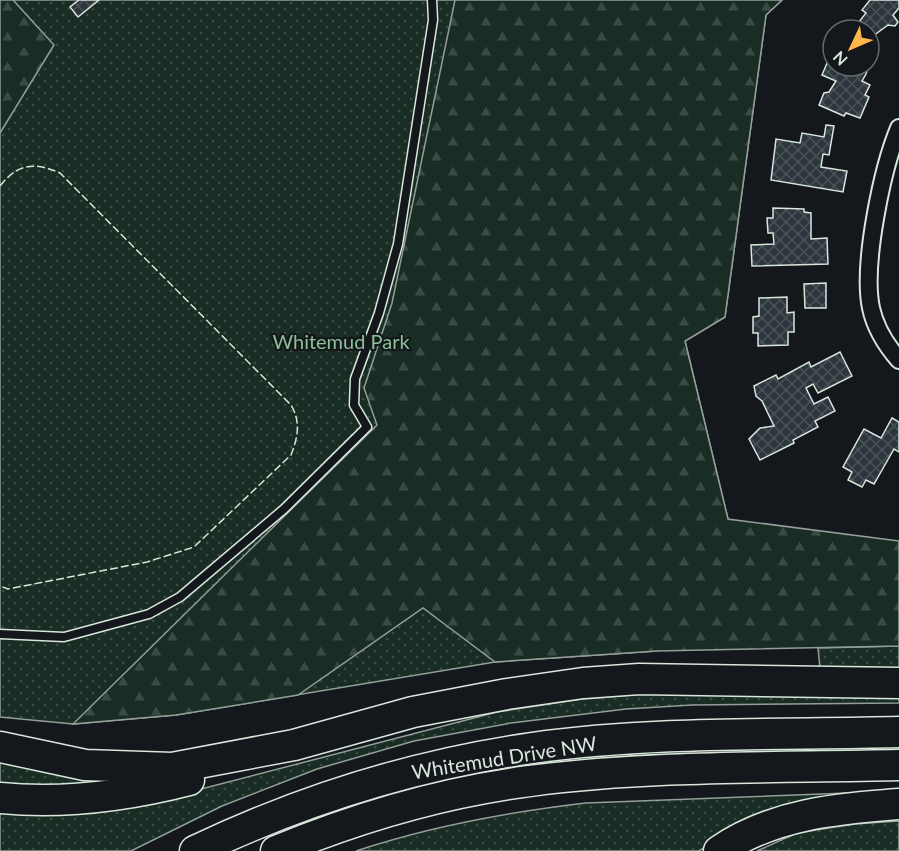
<svg xmlns="http://www.w3.org/2000/svg" width="899" height="851" font-family="Lato,sans-serif">
  <style>
    .green { fill: url(#green-dots); stroke: #939e99; stroke-width: 1.5 }
    .forest { fill: url(#forest-firs); stroke: #939e99; stroke-width: 1.5 }
    .building { fill: url(#building-cross-hatch); stroke: #d8e6dc; stroke-width: 1.5 }
    .lines { fill: none; stroke-linecap: round; stroke-linejoin: round }
    .lane-casing { stroke: #d8e6dc; stroke-width: 11 }
    .street-casing { stroke: #d8e6dc; stroke-width: 20 }
    .highway-casing { stroke: #d8e6dc; stroke-width: 33 }
    .lane { stroke: #14181c; stroke-width: 8 }
    .street { stroke: #14181c; stroke-width: 16 }
    .highway { stroke: #14181c; stroke-width: 30 }
    .fence { stroke: #d8e6dc; stroke-width: 1.5; stroke-dasharray: 8 3; stroke-linecap: butt }
    .labels { text-anchor: middle; dominant-baseline: central; stroke-width: 4.5; stroke-linejoin: round; paint-order: stroke }
    .park-label { font-size: 20px; fill: #8ac095; stroke: #14181c }
    .street-label { font-size: 20px; fill: #d8e6dc; stroke: #14181c }
  </style>
  <defs>
    <pattern id="green-dots" width="8" height="8" patternUnits="userSpaceOnUse" patternTransform="scale(1.5)"><rect width="8" height="8" fill="#1a2d24"/><path d="M2 2h.1M6 6h.1" fill="none" stroke="#3b4b43" stroke-width="1.8" stroke-linecap="round"/></pattern>
    <pattern id="forest-firs" width="22" height="20" patternUnits="userSpaceOnUse" patternTransform="scale(1.5)"><rect width="22" height="20" fill="#1a2d24"/><path d="M5 1l3.5 6h-7zM16 11l3.5 6h-7z" fill="#3b4b43"/></pattern>
    <pattern id="building-cross-hatch" width="8" height="8" patternUnits="userSpaceOnUse" patternTransform="scale(1.5)"><rect width="8" height="8" fill="#2c363c"/><path d="M0 0l8 8M0 8l8-8" fill="none" stroke="#4a5358"/></pattern>
  </defs>
  <rect width="100%" height="100%" fill="#14181c"/>
  <g class="green">
    <polygon points="0,0 782,0 766,15 725,317 685,341 728,519 657,651 495,662 176,715 73,724 0,717"/>
    <polygon points="899,646 899,669 820,668 818,648"/>
    <polygon points="669,692 899,695 899,703 692,705 626,709 511,723 414,741 317,769 222,806 131,851 0,851 0,809 182,794 497,712 582,699"/>
    <polygon points="0,759 113,782 78,786 0,785"/>
    <path d="M 873,792 L 710,844 L 699,851 L 356,851 C 431,826 508,812 586,803 Z"/>
    <polygon points="899,821 899,851 757,851 797,833 855,824"/>
  </g>
  <g class="forest">
    <polygon points="0,0 13,0 54,45 0,133"/>
    <polygon points="455,0 782,0 766,15 725,317 685,341 728,519 899,541 899,646 657,651 495,662 423,608 298,695 176,715 73,724 377,425 364,388 392,303"/>
  </g>
  <g class="building">
    <polygon points="79,0 99,0 78,17 70,7"/>
    <polygon points="870,0 899,0 899,8 893,15 898,22 895,26 888,25 869,39 869,30 853,30 850,25 854,21 859,22 866,13 862,10"/>
    <polygon points="833,49 833,66 869,66 869,59 871,60 866,74 862,81 870,85 865,95 869,97 860,118 846,113 844,116 819,105 824,93 829,92 836,81 822,75"/>
    <polygon points="826,125 834,126 829,155 823,154 821,167 847,171 843,192 771,180 776,139 800,143 802,133 824,137"/>
    <polygon points="773,208 804,209 804,212 811,213 811,239 827,238 828,264 752,266 751,245 774,244 773,233 768,233 767,218 773,218"/>
    <polygon points="826,283 826,308 805,308 804,284"/>
    <polygon points="787,297 787,313 794,312 794,332 788,332 788,345 758,346 758,333 753,333 753,317 759,316 759,298"/>
    <polygon points="840,352 852,376 818,393 813,384 806,388 814,404 828,397 835,411 815,421 818,427 793,440 794,443 760,460 749,439 760,428 774,426 762,401 756,396 754,386 776,375 778,379 809,362 811,367"/>
    <polygon points="892,418 899,422 899,452 894,449 874,484 866,480 862,487 848,480 852,472 843,467 864,429 881,438"/>
  </g>
  <g class="lines">
    <defs>
      <polyline id="lane" points="0,634 64,637 149,614 180,597 284,509 367,427 354,405 355,379 379,313 398,244 433,20 432,0"/>
      <path id="street" d="M 899,128 C 882,169 862,265 871,308 C 875,327 886,345 899,360"/>
      <g id="highway">
        <polyline points="0,747 85,765 172,768 294,745 413,712 507,694 583,683 639,679 899,683"/>
        <path d="M 0,798 C 63,804 127,796 189,780"/>
        <path d="M 195,851 C 302,800 414,765 532,748 C 653,731 777,735 899,732"/>
        <path d="M 276,851 C 356,818 444,792 530,781 C 652,765 776,768 899,765"/>
        <path d="M 719,851 C 773,814 836,809 899,804"/>
      </g>
    </defs>
    <use href="#lane" class="lane-casing"/>
    <use href="#street" class="street-casing"/>
    <use href="#highway" class="highway-casing"/>
    <use href="#lane" class="lane"/>
    <use href="#street" class="street"/>
    <use href="#highway" class="highway"/>
    <path class="fence" d="M 0,186 C 18,163 35,162 60,173 L 291,405 C 301,422 298,437 291,455 L 194,547 L 147,562 L 8,589 L 0,586"/>
  </g>
  <g class="labels">
    <g class="park-label">
      <text x="341" y="341">Whitemud Park</text>
    </g>
    <g class="street-label">
      <text transform="translate(504 757) rotate(-9)">Whitemud Drive NW</text>
    </g>
  </g>
  <g transform="translate(851 48) rotate(226)"><circle r="28" fill="#14181c" stroke="#626a69" stroke-width="1.5"/>
  <path d="M0-4.5L10 22L0 15L-10 22Z" fill="#ffb74d"/>
  <text y="-9" font-size="16" font-weight="bold" text-anchor="middle" fill="#d8e6dc">N</text>
  </g>
</svg>
